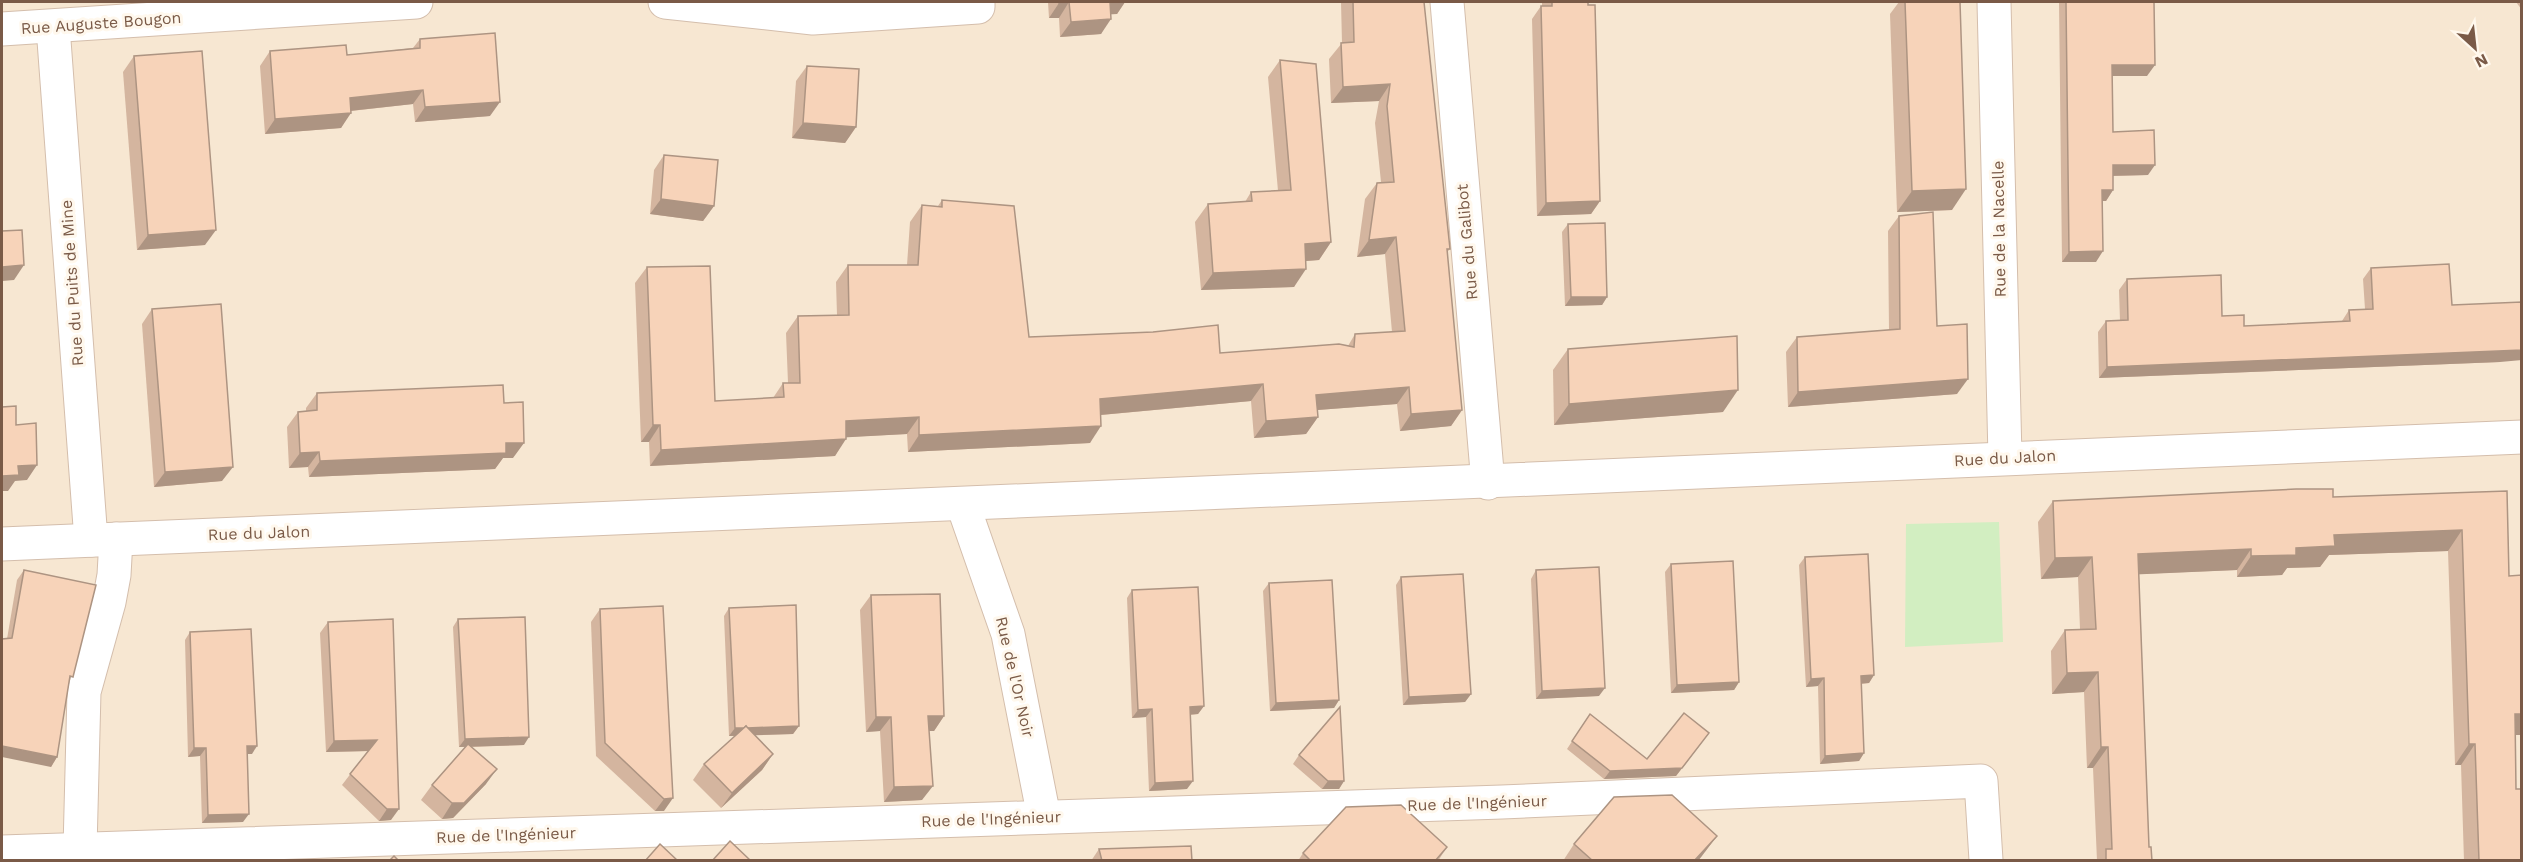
<svg xmlns="http://www.w3.org/2000/svg" width="2523" height="862" font-family="'Work Sans',sans-serif">
  <style>
    .residential { fill: #f7e7d2 }
    .green { fill: #d2eec1 }
    .lines { fill: none; stroke-linecap: round; stroke-linejoin: round }
    .street-casing { stroke: #d4beac; stroke-width: 35 }
    .street { stroke: #fff; stroke-width: 33 }
    .wall { fill: #d4b59f }
    .shaded-wall { fill: #ad9482 }
    .building { fill: #f7d3b9; stroke: #ad9482; stroke-width: 1.5 }
    .labels { text-anchor: middle; dominant-baseline: central; stroke-width: 6; stroke-linejoin: round; paint-order: stroke }
    .street-label { font-size: 16px; fill: #7a5a47; stroke: #fff8ed }
  </style>
  <rect width="100%" height="100%" fill="#fef5e4"/>
  <rect class="residential" x="2" y="2" width="2519" height="858"/>
  <polygon class="green" points="1999,522 2003,642 1905,647 1906,524"/>
  <g class="lines">
    <defs>
      <g id="street">
        <polyline points="665,2 813,18 978,7 978,2"/>
        <polyline points="1447,2 1488,483"/>
        <polyline points="1994,2 2005,457"/>
        <polyline points="53,27 91,540"/>
        <polyline points="2,29 416,2"/>
        <polyline points="963,505 1008,634 1044,817"/>
        <polyline points="2,544 2522,437"/>
        <polyline points="80,849 84,692 109,602 114,575 116,539"/>
        <polyline points="2,852 1502,802 1981,781 1986,860"/>
      </g>
    </defs>
    <use href="#street" class="street-casing"/>
    <use href="#street" class="street"/>
  </g>
  <g class="wall">
    <polygon points="1048,2 1125,2 1117,14 1111,14 1101,34 1060,37 1059,18 1049,18"/>
    <polygon points="1341,2 1424,2 1450,249 1447,252 1462,410 1451,426 1400,431 1397,404 1317,410 1318,417 1306,434 1254,438 1251,401 1101,415 1090,443 908,452 907,434 846,437 835,456 650,466 649,442 641,442 635,283 647,267 715,401 773,398 783,383 788,383 786,333 798,316 837,315 836,282 848,265 907,265 910,222 922,205 938,206 942,200 1029,337 1220,353 1348,346 1355,334 1392,332 1385,254 1357,257 1365,199 1377,183 1381,182 1375,123 1379,101 1331,103 1329,59 1342,43"/>
    <polygon points="1542,2 1588,2 1600,201 1591,214 1537,216 1532,19 1541,6 1542,6"/>
    <polygon points="1899,2 1960,2 1952,210 1897,212 1890,14"/>
    <polygon points="2059,2 2154,2 2147,76 2112,76 2113,132 2148,175 2113,176 2113,190 2106,201 2103,201 2096,262 2062,262"/>
    <polygon points="2516,2 2522,2 2522,10"/>
    <polygon points="420,39 490,116 415,122 413,104 351,111 341,128 265,134 260,66 270,51 347,55 413,48"/>
    <polygon points="134,56 205,245 137,250 123,72"/>
    <polygon points="1280,60 1331,242 1319,260 1306,261 1294,287 1201,290 1195,222 1208,204 1245,202 1251,192 1278,191 1268,77"/>
    <polygon points="807,66 856,127 845,143 792,138 796,81"/>
    <polygon points="664,155 714,206 703,221 650,214 654,170"/>
    <polygon points="1899,216 1937,326 1957,394 1788,407 1786,352 1797,337 1889,330 1888,231"/>
    <polygon points="1568,224 1607,297 1602,305 1565,306 1562,232"/>
    <polygon points="2371,268 2452,305 2500,362 2099,378 2098,332 2106,321 2120,321 2119,290 2127,279 2222,316 2244,326 2342,321 2349,310 2365,309 2363,279"/>
    <polygon points="152,309 222,481 154,487 142,324"/>
    <polygon points="1568,349 1723,412 1554,425 1553,370"/>
    <polygon points="317,393 504,403 513,458 503,458 495,469 309,477 308,467 289,468 287,427 298,412 306,411 306,408"/>
    <polygon points="2507,491 2509,576 2522,575 2522,735 2516,735 2516,789 2522,861 2464,861 2461,765 2455,765 2448,551 2329,555 2320,567 2287,568 2282,575 2237,577 2237,570 2139,574 2149,847 2152,861 2097,861 2093,768 2087,768 2084,692 2052,694 2051,651 2065,630 2080,629 2078,577 2041,579 2038,522 2053,501 2333,497"/>
    <polygon points="1805,557 1874,675 1869,683 1861,684 1864,753 1859,761 1820,764 1818,686 1806,687 1799,565"/>
    <polygon points="1671,564 1739,682 1734,690 1671,693 1665,572"/>
    <polygon points="24,570 69,683 57,757 51,767 7,639 17,580"/>
    <polygon points="1536,570 1599,696 1536,699 1531,579"/>
    <polygon points="1401,577 1471,694 1465,702 1403,705 1396,585"/>
    <polygon points="1269,583 1339,700 1334,708 1270,711 1263,591"/>
    <polygon points="1132,590 1204,706 1198,714 1190,715 1187,789 1149,791 1146,717 1132,718 1127,598"/>
    <polygon points="871,595 944,716 934,731 929,731 922,800 884,802 880,731 866,732 860,610"/>
    <polygon points="663,606 664,811 655,811 596,756 591,622 600,609"/>
    <polygon points="729,608 799,726 793,734 755,735 773,754 762,770 721,808 693,780 704,764 735,736 729,736 724,616"/>
    <polygon points="458,619 524,745 471,747 486,784 453,818 442,819 421,800 432,785 465,747 459,747 453,627"/>
    <polygon points="328,622 391,820 379,821 342,785 368,751 326,752 320,633"/>
    <polygon points="190,632 252,754 247,754 243,822 202,823 200,756 188,757 185,640"/>
    <polygon points="1590,714 1647,759 1709,733 1676,776 1604,779 1567,749"/>
    <polygon points="1299,755 1344,781 1339,789 1322,789 1293,764"/>
    <polygon points="1717,836 1698,861 1563,861 1574,844"/>
    <polygon points="1447,847 1438,861 1298,861 1303,853"/>
    <polygon points="1099,849 1192,861 1091,861"/>
  </g>
  <g class="shaded-wall">
    <polygon points="1069,2 1059,18 1049,18 1059,3"/>
    <polygon points="1109,2 1125,2 1117,14 1099,15"/>
    <polygon points="1111,19 1101,34 1060,37 1071,22"/>
    <polygon points="2112,65 2155,65 2147,76 2105,76"/>
    <polygon points="1390,84 1379,101 1331,103 1343,87"/>
    <polygon points="423,90 413,104 340,112 350,98"/>
    <polygon points="500,102 490,116 415,122 425,107"/>
    <polygon points="351,113 341,128 265,134 275,119"/>
    <polygon points="803,123 856,127 845,143 792,138"/>
    <polygon points="2113,165 2155,165 2148,175 2106,176"/>
    <polygon points="1966,189 1952,210 1897,212 1912,191"/>
    <polygon points="2102,190 2113,190 2106,201 2095,201"/>
    <polygon points="661,199 714,206 703,221 650,214"/>
    <polygon points="1600,201 1591,214 1537,216 1546,203"/>
    <polygon points="216,230 205,245 137,250 148,235"/>
    <polygon points="1396,237 1385,254 1357,257 1369,240"/>
    <polygon points="1331,242 1319,260 1292,262 1305,244"/>
    <polygon points="2103,251 2096,262 2062,262 2069,252"/>
    <polygon points="24,265 14,280 2,281 2,267"/>
    <polygon points="1306,269 1294,287 1201,290 1213,273"/>
    <polygon points="1571,297 1607,297 1602,305 1565,306"/>
    <polygon points="2522,350 2522,360 2500,362 2099,378 2107,367"/>
    <polygon points="1968,379 1957,394 1788,407 1798,392"/>
    <polygon points="1263,384 1251,401 1089,416 1100,399"/>
    <polygon points="1409,387 1397,404 1304,411 1316,395"/>
    <polygon points="1738,390 1723,412 1554,425 1569,404"/>
    <polygon points="1462,410 1451,426 1400,431 1411,414"/>
    <polygon points="919,417 907,434 834,438 846,421"/>
    <polygon points="1318,417 1306,434 1254,438 1266,421"/>
    <polygon points="653,425 660,425 649,442 641,442"/>
    <polygon points="1101,426 1090,443 908,452 919,435"/>
    <polygon points="846,439 835,456 650,466 661,450"/>
    <polygon points="506,443 524,443 513,458 503,458 495,469 309,477 320,461"/>
    <polygon points="319,452 308,467 289,468 300,453"/>
    <polygon points="37,465 27,480 15,481 8,491 2,491 2,476 18,466"/>
    <polygon points="233,467 222,481 154,487 165,472"/>
    <polygon points="2462,530 2448,551 2329,555 2320,567 2287,568 2282,575 2237,577 2251,556 2334,535"/>
    <polygon points="2251,549 2237,570 2124,575 2138,554"/>
    <polygon points="2092,557 2078,577 2041,579 2055,558"/>
    <polygon points="2098,672 2084,692 2052,694 2067,673"/>
    <polygon points="1874,675 1869,683 1855,684 1861,676"/>
    <polygon points="1824,678 1818,686 1806,687 1811,679"/>
    <polygon points="1739,682 1734,690 1671,693 1677,685"/>
    <polygon points="1605,688 1599,696 1536,699 1542,691"/>
    <polygon points="1471,694 1465,702 1403,705 1409,697"/>
    <polygon points="1339,700 1334,708 1270,711 1276,703"/>
    <polygon points="1204,706 1198,714 1184,715 1190,707"/>
    <polygon points="1152,709 1146,717 1132,718 1138,710"/>
    <polygon points="2515,714 2522,714 2522,735 2501,735"/>
    <polygon points="928,716 944,716 934,731 918,731"/>
    <polygon points="876,717 891,717 880,731 866,732"/>
    <polygon points="799,726 793,734 729,736 735,728"/>
    <polygon points="1709,733 1676,776 1604,779 1610,771 1682,768"/>
    <polygon points="529,737 524,745 459,747 465,739"/>
    <polygon points="377,740 369,751 326,752 334,741"/>
    <polygon points="2469,744 2475,744 2461,765 2455,765"/>
    <polygon points="2,746 57,757 51,767 2,757"/>
    <polygon points="247,746 257,746 252,754 241,754"/>
    <polygon points="2101,747 2108,747 2093,768 2087,768"/>
    <polygon points="194,748 206,748 200,756 188,757"/>
    <polygon points="1864,753 1859,761 1820,764 1825,756"/>
    <polygon points="773,754 762,770 721,808 732,793"/>
    <polygon points="497,769 486,784 453,818 442,819 452,803"/>
    <polygon points="1193,781 1187,789 1149,791 1155,783"/>
    <polygon points="1328,781 1344,781 1339,789 1322,789"/>
    <polygon points="933,786 922,800 884,802 894,787"/>
    <polygon points="673,798 664,811 655,811 664,799"/>
    <polygon points="387,809 399,809 391,820 379,821"/>
    <polygon points="249,814 243,822 202,823 208,815"/>
    <polygon points="1717,836 1698,861 1694,861"/>
  </g>
  <g class="building">
    <polygon points="1059,2 1110,2 1111,19 1071,22 1069,2 1059,3"/>
    <polygon points="1353,2 1424,2 1450,249 1447,249 1462,410 1411,414 1409,387 1316,395 1318,417 1266,421 1263,384 1100,399 1101,426 919,435 919,417 846,421 846,439 661,450 660,425 653,425 647,267 710,266 715,401 784,397 783,383 800,383 798,316 849,315 848,265 918,265 922,205 942,207 942,200 1014,206 1029,337 1153,332 1218,325 1220,353 1339,344 1354,347 1355,334 1405,331 1396,237 1369,240 1377,183 1394,182 1387,106 1390,84 1343,87 1341,43 1354,42"/>
    <polygon points="1552,2 1588,2 1588,5 1595,5 1600,201 1546,203 1541,6 1552,6"/>
    <polygon points="1905,2 1960,2 1966,189 1912,191"/>
    <polygon points="2066,2 2154,2 2155,65 2112,65 2113,132 2154,130 2155,165 2113,165 2113,190 2102,190 2103,251 2069,252"/>
    <polygon points="495,33 500,102 425,107 423,90 350,98 351,113 275,119 270,51 346,45 347,55 420,48 420,39"/>
    <polygon points="202,51 216,230 148,235 134,56"/>
    <polygon points="1280,60 1316,64 1331,242 1305,244 1306,269 1213,273 1208,204 1252,201 1251,192 1291,190"/>
    <polygon points="807,66 859,69 856,127 803,123"/>
    <polygon points="664,155 718,160 714,206 661,199"/>
    <polygon points="1933,212 1937,326 1967,324 1968,379 1798,392 1797,337 1900,329 1899,216"/>
    <polygon points="1605,223 1607,297 1571,297 1568,224"/>
    <polygon points="22,230 24,265 2,267 2,231"/>
    <polygon points="2449,264 2452,305 2522,302 2522,350 2107,367 2106,321 2128,320 2127,279 2221,275 2222,316 2244,315 2244,326 2350,321 2349,310 2373,309 2371,268"/>
    <polygon points="221,304 233,467 165,472 152,309"/>
    <polygon points="1737,336 1738,390 1569,404 1568,349"/>
    <polygon points="503,385 504,403 523,402 524,443 506,443 506,453 320,461 319,452 300,453 298,412 317,410 317,393"/>
    <polygon points="16,406 16,425 36,423 37,465 18,466 19,475 2,476 2,407"/>
    <polygon points="2296,489 2333,489 2333,497 2507,491 2509,576 2522,575 2522,714 2515,714 2516,789 2522,789 2522,861 2479,861 2475,744 2469,744 2462,530 2334,535 2335,546 2296,548 2296,555 2251,556 2251,549 2138,554 2149,847 2151,847 2152,861 2106,861 2106,849 2112,849 2108,747 2101,747 2098,672 2067,673 2065,630 2096,629 2092,557 2055,558 2053,501"/>
    <polygon points="1868,554 1874,675 1861,676 1864,753 1825,756 1824,678 1811,679 1805,557"/>
    <polygon points="1733,561 1739,682 1677,685 1671,564"/>
    <polygon points="1599,567 1605,688 1542,691 1536,570"/>
    <polygon points="24,570 96,585 73,677 70,676 57,757 2,746 2,639 12,638"/>
    <polygon points="1463,574 1471,694 1409,697 1401,577"/>
    <polygon points="1332,580 1339,700 1276,703 1269,583"/>
    <polygon points="1198,587 1204,706 1190,707 1193,781 1155,783 1152,709 1138,710 1132,590"/>
    <polygon points="940,594 944,716 928,716 933,786 894,787 891,717 876,717 871,595"/>
    <polygon points="796,605 799,726 747,728 746,726 744,728 735,728 729,608"/>
    <polygon points="663,606 673,798 664,799 605,743 600,609"/>
    <polygon points="525,617 529,737 465,739 458,619"/>
    <polygon points="393,619 399,809 387,809 350,774 377,740 334,741 328,622"/>
    <polygon points="251,629 257,746 247,746 249,814 208,815 206,748 194,748 190,632"/>
    <polygon points="1340,707 1344,781 1328,781 1299,755"/>
    <polygon points="1684,713 1709,733 1682,768 1610,771 1572,741 1590,714 1647,759"/>
    <polygon points="746,726 773,754 732,793 704,764"/>
    <polygon points="468,744 497,769 464,803 452,803 432,785"/>
    <polygon points="1672,795 1717,836 1694,861 1593,861 1574,844 1614,797"/>
    <polygon points="1401,805 1447,847 1435,861 1311,861 1303,853 1346,807"/>
    <polygon points="730,841 751,861 712,861"/>
    <polygon points="660,844 678,861 645,861"/>
    <polygon points="1191,846 1192,861 1102,861 1099,849"/>
    <polygon points="394,856 399,861 389,861"/>
  </g>
  <g class="labels">
    <g class="street-label">
      <text transform="translate(101 23) rotate(-4)">Rue Auguste Bougon</text>
      <text transform="translate(1999 229) rotate(-91)">Rue de la Nacelle</text>
      <text transform="translate(1467 242) rotate(-95)">Rue du Galibot</text>
      <text transform="translate(72 283) rotate(-94)">Rue du Puits de Mine</text>
      <text transform="translate(2005 458) rotate(-3)">Rue du Jalon</text>
      <text transform="translate(259 533) rotate(-2)">Rue du Jalon</text>
      <text transform="translate(1015 677) rotate(77)">Rue de l'Or Noir</text>
      <text transform="translate(1477 803) rotate(-2)">Rue de l'Ingénieur</text>
      <text transform="translate(991 819) rotate(-2)">Rue de l'Ingénieur</text>
      <text transform="translate(506 835) rotate(-2)">Rue de l'Ingénieur</text>
    </g>
  </g>
  <rect width="2523" height="862" fill="none" stroke="#7a5a47" stroke-width="6"/>
  <g transform="translate(2475 48) rotate(153)" stroke="#fff8ed" stroke-width="4.5" paint-order="stroke">
  <path d="M0-4.5L10 22L0 15L-10 22Z" fill="#7a5a47"/>
  <text y="-9" font-size="16" font-weight="bold" text-anchor="middle" fill="#7a5a47">N</text>
  </g>
</svg>
